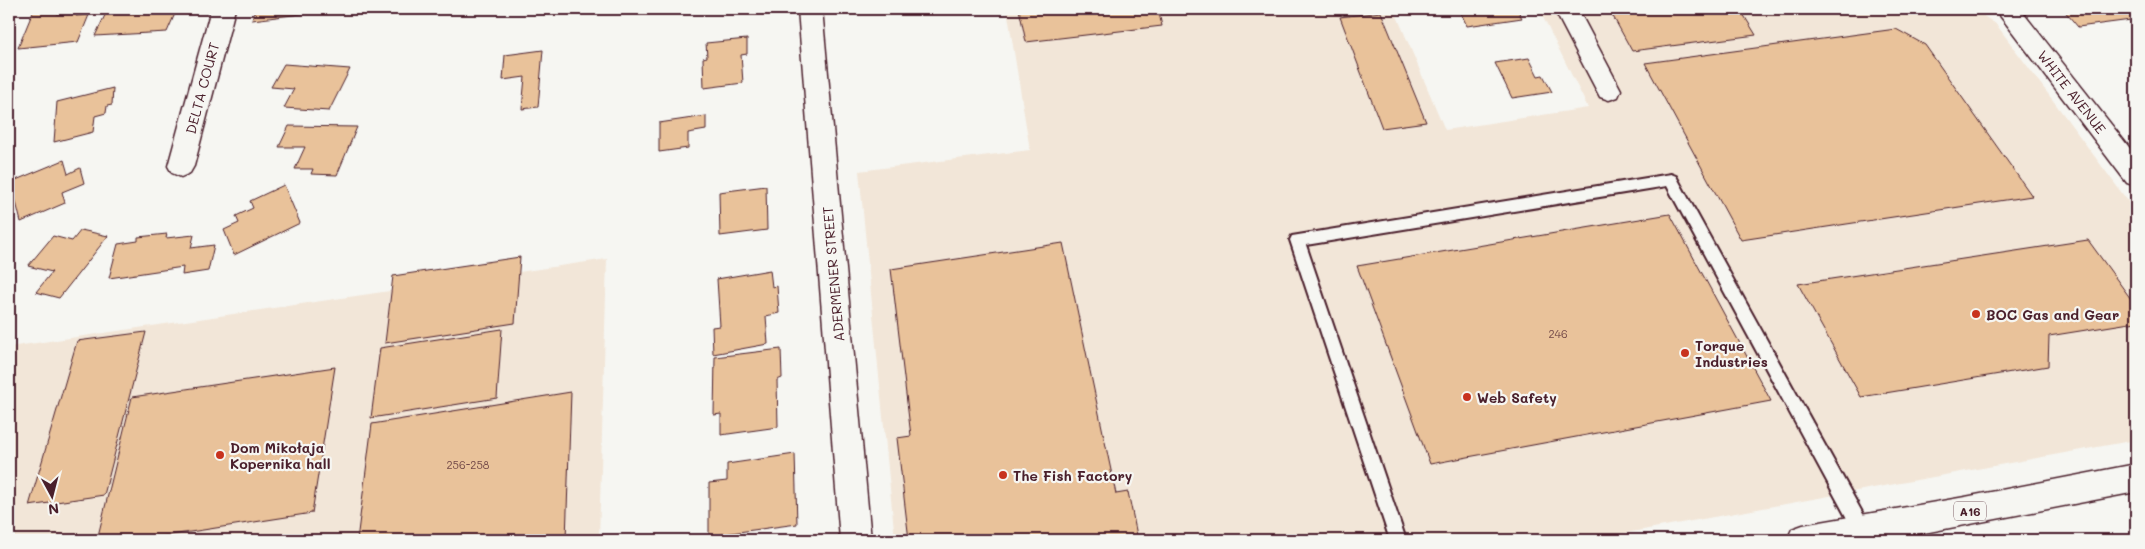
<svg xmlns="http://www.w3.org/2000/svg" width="2145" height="549" font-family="Mali,sans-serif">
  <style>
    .built { fill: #f2e6d8 }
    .building { fill: #e9c29a; stroke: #4a1f2b }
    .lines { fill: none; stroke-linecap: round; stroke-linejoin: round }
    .lane-casing { stroke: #4a1f2b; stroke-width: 4 }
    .street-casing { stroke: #4a1f2b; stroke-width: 3 }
    .highway-casing { stroke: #4a1f2b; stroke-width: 3 }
    .lane { fill: #f6f6f2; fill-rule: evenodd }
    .street { fill: #f6f6f2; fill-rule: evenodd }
    .highway { fill: #f6f6f2; fill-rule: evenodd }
    .poi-dot { fill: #c8321e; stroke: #f6f6f2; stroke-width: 2 }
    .labels { text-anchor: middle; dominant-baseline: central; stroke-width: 4.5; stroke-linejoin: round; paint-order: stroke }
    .number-label { font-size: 11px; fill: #724847 }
    .shield { fill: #f6f6f2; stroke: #7e6067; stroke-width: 1 }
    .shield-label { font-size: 12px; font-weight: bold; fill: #4a1f2b }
    .street-label { font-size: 14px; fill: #4a1f2b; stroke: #f6f6f2 }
    .poi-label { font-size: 14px; font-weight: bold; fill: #4a1f2b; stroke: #f6f6f2; text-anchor: start }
  </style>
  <rect width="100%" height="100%" fill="#f6f6f2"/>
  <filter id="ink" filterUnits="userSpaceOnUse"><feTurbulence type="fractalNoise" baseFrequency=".02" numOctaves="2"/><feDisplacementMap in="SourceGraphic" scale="10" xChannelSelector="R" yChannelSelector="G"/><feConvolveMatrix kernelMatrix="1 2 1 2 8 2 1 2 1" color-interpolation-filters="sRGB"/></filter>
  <g filter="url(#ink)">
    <g class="built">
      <polygon points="1007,9 1394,9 1445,130 1588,108 1539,9 1973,9 1996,24 2136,212 2136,440 1588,540 895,540 859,171 1030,150"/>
      <polygon points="607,259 599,540 9,540 9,347"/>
    </g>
    <g class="building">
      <polygon points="34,9 58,9 57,14 78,12 76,16 89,15 78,42 18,48"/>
      <polygon points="108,9 177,9 167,32 95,36"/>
      <polygon points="255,9 327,9 326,11 252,20"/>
      <polygon points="1019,9 1158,9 1162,26 1026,42"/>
      <polygon points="1459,9 1517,9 1522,18 1467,26"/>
      <polygon points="1609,9 1740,9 1756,35 1632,51"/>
      <polygon points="2063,9 2136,9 2136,26 2131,20 2078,27"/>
      <polygon points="1381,12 1426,122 1382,128 1340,17"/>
      <polygon points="1896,29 1925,45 2032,196 1741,240 1645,63"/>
      <polygon points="747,39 747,54 741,55 743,83 704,88 703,58 707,57 706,43"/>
      <polygon points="543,50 538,107 522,109 525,77 503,80 505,55"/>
      <polygon points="1529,58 1538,76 1543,75 1552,92 1512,98 1495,63"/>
      <polygon points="284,64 350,69 329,111 284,108 294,89 271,87"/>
      <polygon points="113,88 112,105 107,106 106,113 95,116 93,132 54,142 57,102"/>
      <polygon points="706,116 706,130 688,133 688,148 659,152 659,123"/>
      <polygon points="289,126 357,127 337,175 311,174 313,169 295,169 305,147 279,147"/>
      <polygon points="64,160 68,174 80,168 84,183 62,192 65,203 21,222 11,182"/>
      <polygon points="284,185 300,223 234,255 224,230 239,223 236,216 253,208 250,201"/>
      <polygon points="766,186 767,230 720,236 719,192"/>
      <polygon points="1670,214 1771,401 1430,464 1357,266"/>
      <polygon points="81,230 108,236 59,298 36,292 52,272 28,266 53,236 72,241"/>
      <polygon points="167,234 166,238 194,235 191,248 214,245 208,271 182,275 183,267 109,278 118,244 138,241 138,237"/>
      <polygon points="2088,240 2136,306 2136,322 2049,336 2048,366 1861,397 1798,284"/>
      <polygon points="1063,243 1116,494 1128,492 1138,540 909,540 897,438 911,436 891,269"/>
      <polygon points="520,257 515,323 385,343 393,276"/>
      <polygon points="770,270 772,287 777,286 779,313 766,316 768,344 713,354 712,327 720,326 717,279"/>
      <polygon points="502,329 497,398 371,418 380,348"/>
      <polygon points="146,332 104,495 29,506 77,341"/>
      <polygon points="781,349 782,378 777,380 778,427 721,435 721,414 714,415 715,357"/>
      <polygon points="335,367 312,513 139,540 97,540 132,397"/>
      <polygon points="571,392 566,540 357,540 372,424"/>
      <polygon points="795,454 797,524 709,536 709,483 727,481 727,464"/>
    </g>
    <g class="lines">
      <defs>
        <polygon id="lane" points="1671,174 1676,176 1868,523 1870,529 1868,535 1862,537 1856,535 1667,186 1306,245 1406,540 1390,540 1290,240 1292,236"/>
        <g id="street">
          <polygon points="211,9 235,9 194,166 190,173 181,177 172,173 168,166"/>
          <polygon points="798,9 822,9 871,540 840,540"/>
          <polygon points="1554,9 1578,9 1621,90 1618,97 1609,100 1600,97"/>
          <polygon points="1995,9 2020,9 2136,156 2136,186 2127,183"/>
        </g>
        <polygon id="highway" points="2136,464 2136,492 1888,540 1787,540 1792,529 1803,525 1965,497"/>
      </defs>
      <use href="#lane" class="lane-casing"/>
      <use href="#street" class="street-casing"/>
      <use href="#highway" class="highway-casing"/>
      <use href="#lane" class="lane"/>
      <use href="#street" class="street"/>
      <use href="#highway" class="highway"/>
    </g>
  </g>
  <g class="poi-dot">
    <circle cx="1976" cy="314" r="5"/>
    <circle cx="1685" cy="353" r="5"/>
    <circle cx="1467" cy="397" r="5"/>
    <circle cx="220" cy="455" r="5"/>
    <circle cx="1003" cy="475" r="5"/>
  </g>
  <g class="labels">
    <g class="number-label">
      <text x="1558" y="333">246</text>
      <text x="468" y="464">256-258</text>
    </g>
    <rect class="shield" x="1954" y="501.5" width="32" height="19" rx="4"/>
    <g class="shield-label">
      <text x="1970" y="511">A16</text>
    </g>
    <g class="street-label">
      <text transform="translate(202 88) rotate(-75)">DELTA COURT</text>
      <text transform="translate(2072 92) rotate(52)">WHITE AVENUE</text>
      <text transform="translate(833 274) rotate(-95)">ADERMENER STREET</text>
    </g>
    <g class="poi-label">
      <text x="1986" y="314">BOC Gas and Gear</text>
      <text x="1695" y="345">Torque<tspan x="1695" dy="16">Industries</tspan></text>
      <text x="1477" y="397">Web Safety</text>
      <text x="230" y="447">Dom Mikołaja<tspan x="230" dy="16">Kopernika hall</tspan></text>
      <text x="1013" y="475">The Fish Factory</text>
    </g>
  </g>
  <rect width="2145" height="549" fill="none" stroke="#f6f6f2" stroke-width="30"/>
  <rect x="15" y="15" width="2115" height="519" fill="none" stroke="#4a1f2b" stroke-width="2" filter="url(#ink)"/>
  <g transform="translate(52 496) rotate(173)" stroke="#f6f6f2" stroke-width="4" paint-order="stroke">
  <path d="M0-4L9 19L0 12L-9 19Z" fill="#4a1f2b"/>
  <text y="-8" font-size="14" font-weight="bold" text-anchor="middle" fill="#4a1f2b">N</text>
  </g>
</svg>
